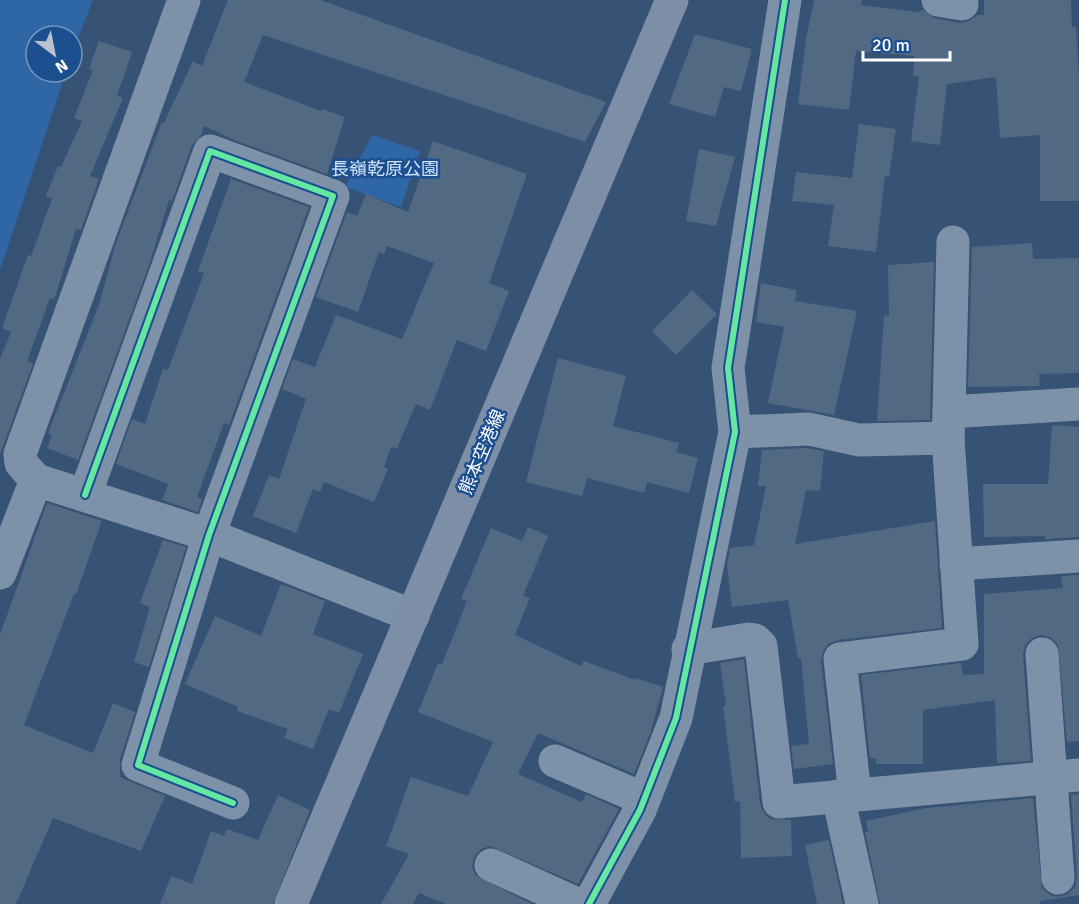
<svg xmlns="http://www.w3.org/2000/svg" width="1079" height="904" font-family="Signika,'Noto Sans JP',sans-serif">
  <style>
    .green { fill: #2f66a5 }
    .building { fill: #526984 }
    .lines { fill: none; stroke-linecap: round; stroke-linejoin: round }
    .minor { stroke: #7d92a8; stroke-width: 33 }
    .major { stroke: #7d8ea7; stroke-width: 33 }
    .cycleway-casing { stroke: #1b4f8f; stroke-width: 10 }
    .cycleway { stroke: #66e7a1; stroke-width: 6 }
    .labels { text-anchor: middle; dominant-baseline: central; stroke-width: 5; stroke-linejoin: round; paint-order: stroke }
    .park-label { font-size: 18px; fill: #cfe3fa; stroke: #1b4f8f }
    .street-label { font-size: 18px; fill: #fff; stroke: #1b4f8f }
  </style>
  <rect width="100%" height="100%" fill="#365274"/>
  <g class="green">
    <polygon points="0,0 93,0 72,53 72,36 36,36 36,72 66,72 0,270"/>
    <polygon points="372,135 420,151 401,207 345,187"/>
  </g>
  <g class="building">
    <polygon points="228,0 320,0 606,102 585,142 263,35 244,82 321,111 322,109 345,117 327,174 237,141 204,126 201,135 192,145 172,201 169,200 149,265 78,460 47,448 52,435 48,433 99,305 116,243 162,122 164,123 193,61 202,66"/>
    <polygon points="814,0 862,0 861,5 918,12 923,10 934,18 960,23 969,21 977,15 984,15 984,0 1071,0 1072,27 1076,27 1079,78 1079,201 1040,201 1040,135 1000,138 996,77 947,84 940,145 911,141 919,77 913,76 914,56 856,51 849,110 798,104 806,39"/>
    <polygon points="695,34 752,49 741,91 724,87 715,117 669,104"/>
    <polygon points="99,41 132,52 117,96 123,98 90,176 99,179 81,230 76,229 54,300 50,298 27,361 33,364 0,454 0,359 11,332 2,328 28,255 31,256 52,199 46,196 58,166 61,167 82,121 74,118 93,70 89,69"/>
    <polygon points="859,124 896,129 889,177 885,176 876,252 828,246 834,205 792,201 796,172 852,178"/>
    <polygon points="433,141 527,174 489,283 509,291 486,351 457,340 430,410 416,404 397,448 391,447 384,467 388,469 374,502 324,482 320,492 313,489 296,533 253,516 269,475 279,479 306,399 282,389 293,359 315,367 336,315 402,339 434,263 387,246 384,254 379,252 358,312 316,297 347,212 357,216 366,194 408,212"/>
    <polygon points="699,149 735,157 716,226 686,221"/>
    <polygon points="231,179 309,207 229,425 224,423 197,497 202,499 198,512 162,500 168,484 116,464 132,419 145,424 163,369 168,370 204,273 198,271"/>
    <polygon points="1032,243 1033,259 1079,258 1079,373 1039,374 1040,386 968,387 972,247"/>
    <polygon points="934,262 930,420 877,421 884,315 889,316 888,265"/>
    <polygon points="761,283 797,290 795,301 857,311 834,415 768,403 784,327 756,322"/>
    <polygon points="692,290 717,314 676,355 652,331"/>
    <polygon points="558,358 626,376 613,426 679,443 676,452 698,458 689,493 647,482 644,493 587,478 582,496 526,482"/>
    <polygon points="1052,425 1079,427 1079,537 1045,539 1045,536 984,537 983,484 1048,484"/>
    <polygon points="806,448 824,451 820,491 806,490 795,544 935,521 942,628 838,640 828,644 823,652 821,661 833,764 794,769 791,746 809,744 801,658 798,658 788,600 732,607 727,565 730,548 754,545 766,486 758,486 762,450"/>
    <polygon points="47,503 102,521 76,594 74,594 24,725 93,753 113,703 135,712 120,759 120,777 165,796 141,851 53,818 16,904 0,904 0,635"/>
    <polygon points="528,527 548,536 523,596 530,598 515,635 581,666 584,661 635,680 636,678 663,687 650,734 634,774 538,733 518,774 582,802 586,794 619,809 578,884 490,846 481,849 474,857 472,867 476,876 532,904 446,904 419,893 413,904 381,904 409,854 386,846 411,777 468,796 493,742 418,712 438,663 442,664 467,601 461,599 491,528 522,541"/>
    <polygon points="163,540 186,547 149,667 134,662 150,607 140,603"/>
    <polygon points="1079,575 1079,741 1067,742 1058,644 1050,637 1040,635 1032,638 1025,645 1023,655 1031,761 997,763 995,700 923,710 923,764 876,764 876,758 870,759 861,675 961,663 963,675 984,674 984,594 1063,588 1061,576"/>
    <polygon points="281,584 325,601 313,634 363,654 339,713 329,709 313,749 284,738 288,729 237,711 238,707 185,684 215,616 261,636"/>
    <polygon points="744,659 760,804 764,813 771,819 791,820 792,856 741,858 740,801 735,802 723,706 726,705 720,663"/>
    <polygon points="1079,794 1079,895 1040,901 1040,904 880,904 865,832 868,832 866,821 926,808 1033,798 1042,888 1050,895 1059,897 1068,894 1075,887 1077,877 1071,795"/>
    <polygon points="278,795 310,810 273,904 160,904 171,876 192,884 211,831 224,836 227,829 258,840"/>
    <polygon points="829,840 843,904 817,904 805,845"/>
  </g>
  <g class="lines">
    <g class="minor">
      <polyline points="184,0 20,454 21,463 36,480 209,535 413,616"/>
      <polyline points="938,0 962,4"/>
      <polyline points="949,412 953,242"/>
      <polyline points="735,432 809,429 859,440 948,438"/>
      <polyline points="85,495 210,151 333,196 209,535 138,765 233,803"/>
      <polyline points="956,564 1079,556"/>
      <polyline points="0,573 36,480"/>
      <polyline points="688,649 749,639 755,640 761,646 779,802 1079,775"/>
      <polyline points="1042,654 1058,878"/>
      <polyline points="555,761 644,799"/>
      <polyline points="855,795 840,659 962,644 948,438 949,412 1079,404"/>
      <polyline points="838,796 862,904"/>
      <polyline points="491,865 577,904"/>
      <polyline points="589,904 640,810 676,718 735,432 728,368 785,0"/>
    </g>
    <polyline class="major" points="291,904 672,0"/>
    <defs>
      <g id="cycleway">
        <polyline points="85,495 210,151 333,196 209,535 138,765 233,803"/>
        <polyline points="589,904 640,810 676,718 735,432 728,368 785,0"/>
      </g>
    </defs>
    <use href="#cycleway" class="cycleway-casing"/>
    <use href="#cycleway" class="cycleway"/>
  </g>
  <g class="labels">
    <g class="park-label">
      <text x="385" y="169">長嶺乾原公園</text>
    </g>
    <g class="street-label">
      <text transform="translate(482 452) rotate(-67)">熊本空港線</text>
    </g>
  </g>
  <g transform="translate(54 54) rotate(148)"><circle r="28" fill="#1b4f8f" stroke="#7695bc" stroke-width="1.5"/>
  <path d="M0-4.5L10 22L0 15L-10 22Z" fill="#b9c2ce"/>
  <text y="-9" font-size="16" font-weight="bold" text-anchor="middle" fill="#ffffff">N</text>
  </g>
  <path d="M863 51v9h87v-9" fill="none" stroke="#ffffff" stroke-width="3"/>
  <text x="872" y="51" font-size="18" fill="#ffffff" stroke="#1b4f8f" stroke-width="4.5" paint-order="stroke">20 m</text>
</svg>
